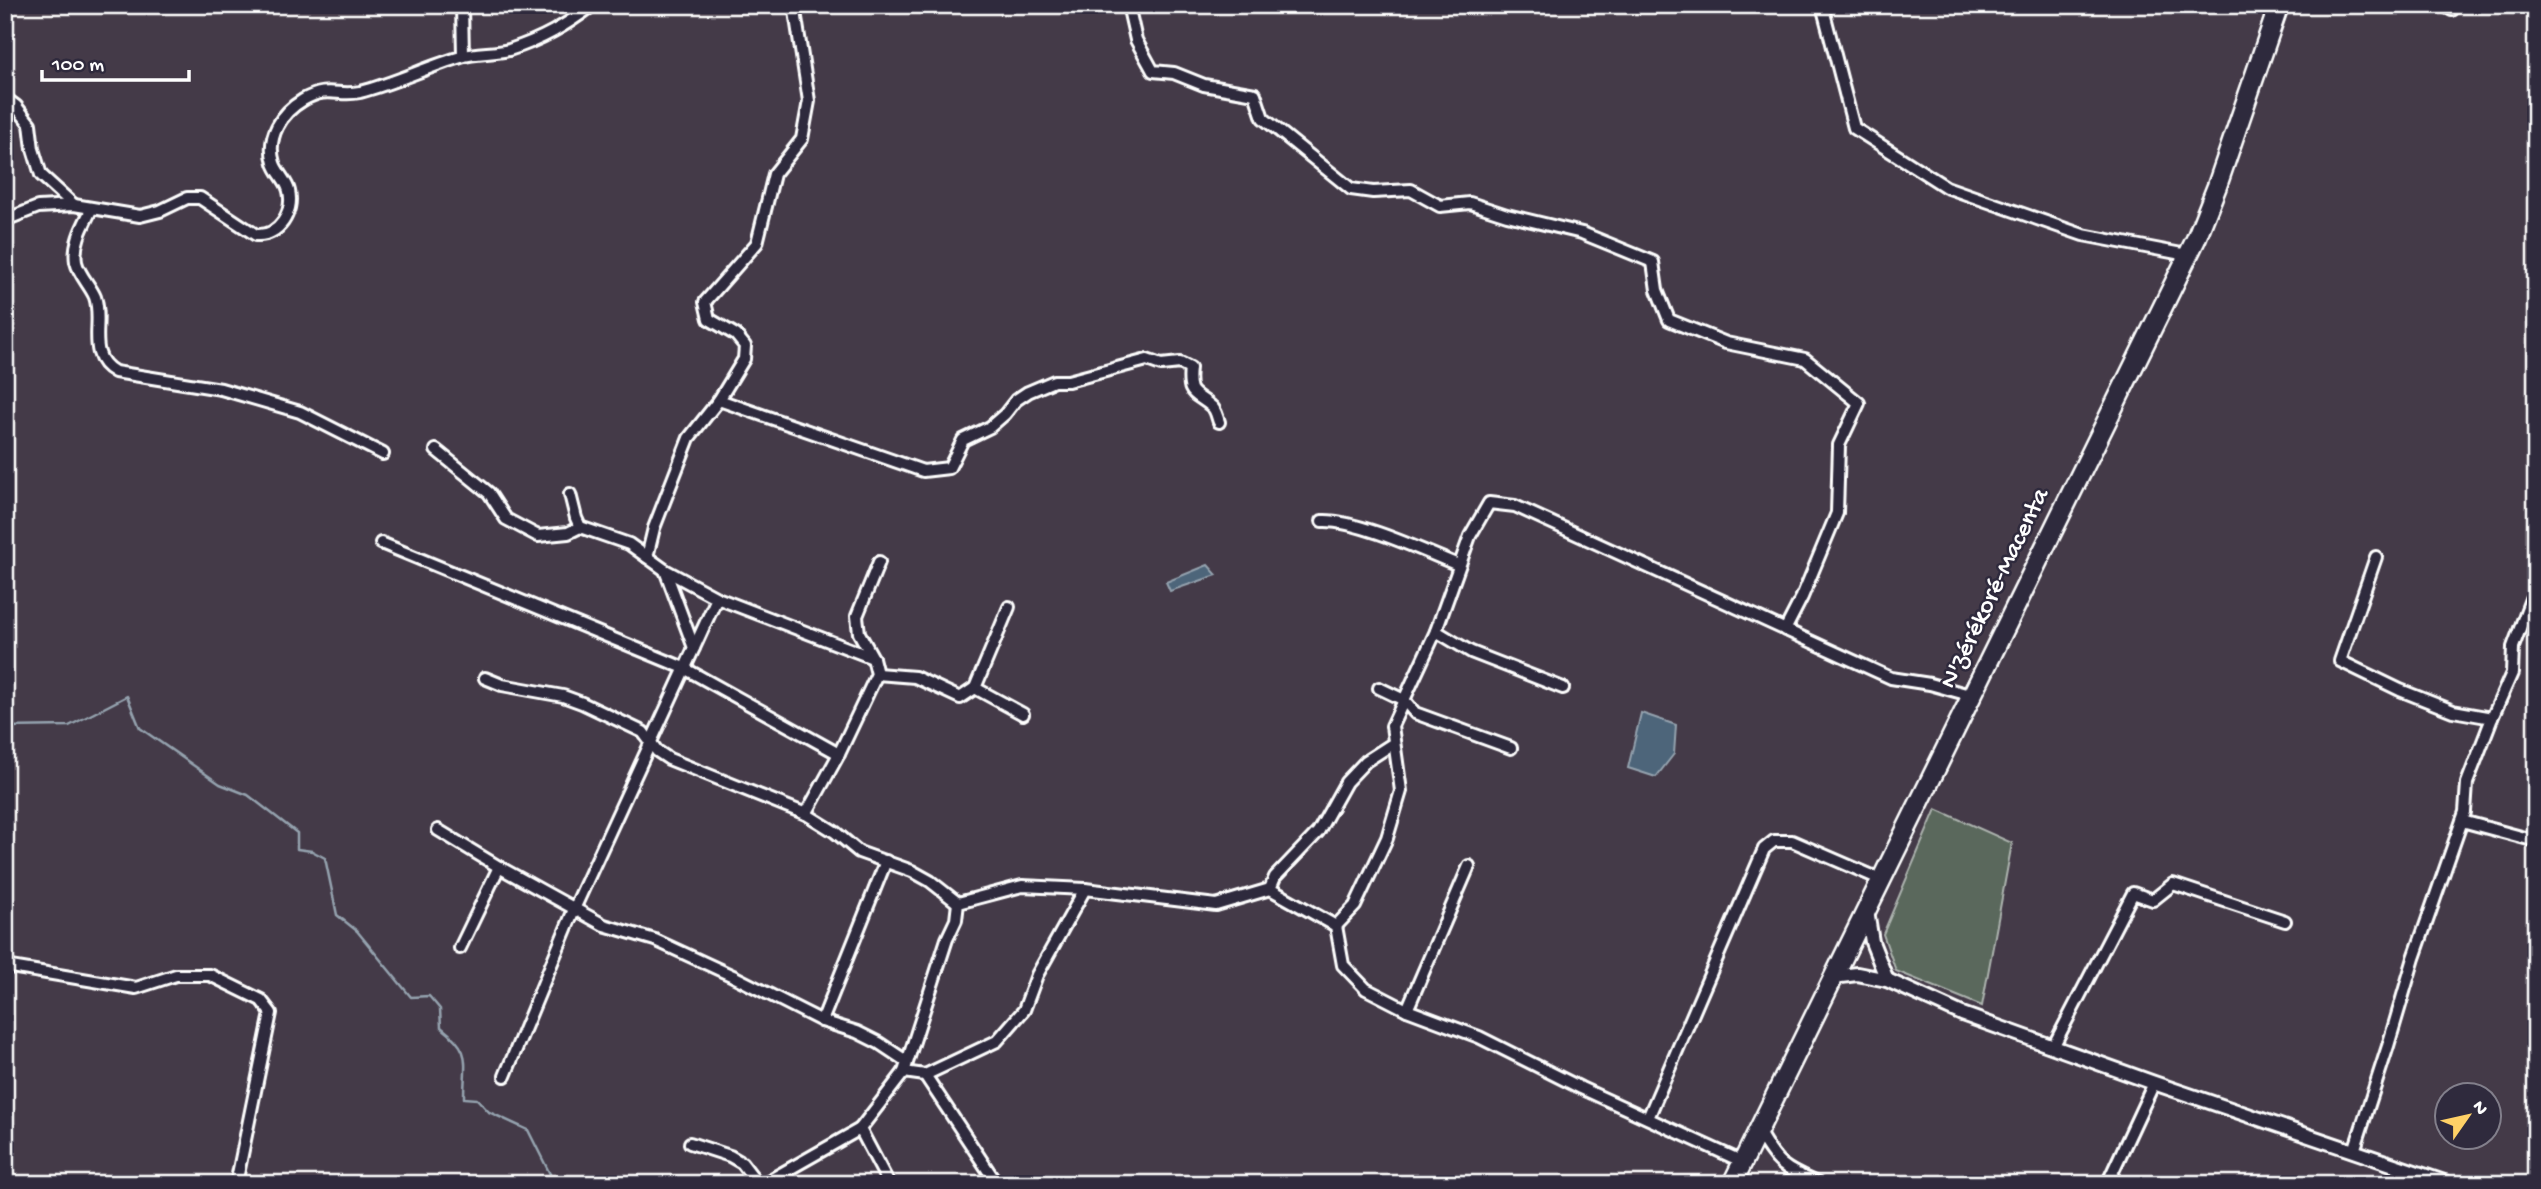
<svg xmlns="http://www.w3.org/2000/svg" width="2541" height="1189" font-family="'Gochi Hand',sans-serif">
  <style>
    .green { fill: #5a675c; stroke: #acb3ae; stroke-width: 2 }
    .water { fill: #4e657a; stroke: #95a3af; stroke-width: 2 }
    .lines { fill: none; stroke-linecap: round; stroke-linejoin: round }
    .stream { stroke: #95a3af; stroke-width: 2.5 }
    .minor-casing { stroke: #fff; stroke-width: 16 }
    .tertiary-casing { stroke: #fff; stroke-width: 18 }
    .trunk-casing { stroke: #fff; stroke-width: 23 }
    .minor { stroke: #2f2a3d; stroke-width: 10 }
    .tertiary { stroke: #2f2a3d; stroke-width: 12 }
    .trunk { stroke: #2f2a3d; stroke-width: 18 }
    .labels { text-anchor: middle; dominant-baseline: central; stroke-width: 5; stroke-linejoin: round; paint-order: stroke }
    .street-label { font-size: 26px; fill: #fff; stroke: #2f2a3d }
  </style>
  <rect width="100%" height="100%" fill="#443a48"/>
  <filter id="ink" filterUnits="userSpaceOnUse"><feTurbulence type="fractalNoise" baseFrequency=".0143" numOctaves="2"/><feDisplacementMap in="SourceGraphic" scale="14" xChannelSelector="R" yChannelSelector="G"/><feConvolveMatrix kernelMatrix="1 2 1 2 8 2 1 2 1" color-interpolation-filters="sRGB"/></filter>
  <g filter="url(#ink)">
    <polygon class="green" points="1936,809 2012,843 1982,1006 1896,971 1883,934"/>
    <g class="water">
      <polygon points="1208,565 1217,575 1170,591 1166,582"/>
      <polygon points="1641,713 1676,725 1674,754 1656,777 1628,768"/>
    </g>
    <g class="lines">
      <path class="stream" d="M 5,727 L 69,726 L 127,696 L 140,728 L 220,784 L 248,795 L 297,833 L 297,849 L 312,851 L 325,858 L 337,915 L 357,931 L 411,997 L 429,996 L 440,1009 L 441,1027 C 473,1052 464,1060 464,1098 L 477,1099 L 489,1112 L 528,1130 L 555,1184"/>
      <defs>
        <g id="minor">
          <polyline points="462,5 463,56"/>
          <polyline points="1124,5 1129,9 1136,40 1153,71 1174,73 1204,85 1255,94 1263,118 1351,189 1373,192 1411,190 1440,206 1470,203 1507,215 1582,233 1653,262 1657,290 1669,320 1726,343 1805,359 1859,403 1839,445 1837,513 1802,597 1785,630"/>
          <polyline points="1822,5 1854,128 1946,187 2083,235 2187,255"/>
          <polyline points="2443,5 2452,10"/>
          <polyline points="5,98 16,106 30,124 33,149 41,175 74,205"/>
          <path d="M 91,210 C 83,226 73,243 76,262 C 79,275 90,285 95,297 C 104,322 85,356 115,372 L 221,389 L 300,412 L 383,454"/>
          <path d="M 5,220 L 38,207 L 74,205 L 140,216 L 160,211 L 187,198 L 200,198 L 256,235 C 279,237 294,212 289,191 C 287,181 277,173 274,163 C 266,137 281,113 303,100 C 329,85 337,97 360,92 C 395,83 427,67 461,57 C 476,52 493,54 509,50 C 543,39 565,26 593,5"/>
          <path d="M 719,400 L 923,471 L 949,468 L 963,440 L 990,427 L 1005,414 L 1016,400 L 1028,392 L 1054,381 L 1068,381 L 1147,360 L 1161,365 L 1180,363 L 1190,368 C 1187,396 1194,392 1211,406 C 1216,409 1217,417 1219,422"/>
          <polyline points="436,450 489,493 506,519 538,536 568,533 580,527"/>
          <polyline points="570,494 576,518 580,527 629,544 665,570 717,598 873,658"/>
          <path d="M 1322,521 C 1355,519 1426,552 1458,565"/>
          <polyline points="381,543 684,668 839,754"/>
          <polyline points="647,557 654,528 689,438 719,400 744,359 745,346 736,335 709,319 705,302 757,243 774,174 802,139 809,101 794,5"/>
          <polyline points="2376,557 2340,661 2400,690 2453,711 2492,718"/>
          <polyline points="665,570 694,648"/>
          <polyline points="1436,631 1471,652 1563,688"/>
          <polyline points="877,674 915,677 960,698 975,688 1023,714"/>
          <polyline points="485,678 502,685 563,696 582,703 643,732 657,751 669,759 806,814 835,832 859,852 912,871 930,881 958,903"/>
          <polyline points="975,688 1009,607"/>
          <polyline points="1379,688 1404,700 1415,713 1511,748"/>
          <polyline points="806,814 839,754 877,674 873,658 859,633 857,616 879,562"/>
          <polyline points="2462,821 2536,841"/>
          <polyline points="438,830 499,867 604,925 655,940 733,976 822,1021 857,1032 879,1043 906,1061"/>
          <polyline points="1270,889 1275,877 1318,832 1346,782 1366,761 1394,743"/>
          <polyline points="1336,926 1355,906 1387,838 1401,791 1392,726 1436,631 1470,536 1489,503 1515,506 1891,678 1930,684 1973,696"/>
          <polyline points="460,948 499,867"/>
          <polyline points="5,966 136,988 176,975 210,975 261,1000 271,1013 236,1184"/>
          <polyline points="1407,1010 1469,866"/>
          <polyline points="822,1021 886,861"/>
          <polyline points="2053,1047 2133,893 2153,900 2173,884 2285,921"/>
          <polyline points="904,1072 925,1075 997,1041 1024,1010 1037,975 1085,889"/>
          <polyline points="925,1075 997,1184"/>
          <polyline points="505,1076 575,907 717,598"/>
          <polyline points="1648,1118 1764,849 1774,841 1792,841 1882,880"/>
          <path d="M 1757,1129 C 1777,1165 1782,1168 1819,1184"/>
          <polyline points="690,1143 730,1156 742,1163 758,1184"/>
          <polyline points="2354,1151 2388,1046 2414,958 2465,812 2467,783 2492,718 2512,673 2513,647 2531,599 2536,593"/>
          <polyline points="763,1184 860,1129"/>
          <polyline points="889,1184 860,1129 904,1072 947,939 956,920 958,903 1022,886 1085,889 1216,905 1270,889 1336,926 1343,965 1366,989 1407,1010 1479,1037 1581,1088 1743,1162"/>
          <polyline points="1091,1184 1098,1184"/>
          <polyline points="2107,1184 2154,1083"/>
        </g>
        <g id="tertiary">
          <polyline points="1867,911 1872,942 1887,980"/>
          <polyline points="1833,977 1857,974 1887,980 1962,1014 2154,1083 2450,1184"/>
        </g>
        <polyline id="trunk" points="1732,1184 2196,239 2217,186 2279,5"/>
      </defs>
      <use href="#minor" class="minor-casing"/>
      <use href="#tertiary" class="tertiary-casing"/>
      <use href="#trunk" class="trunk-casing"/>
      <use href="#minor" class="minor"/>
      <use href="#tertiary" class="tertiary"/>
      <use href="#trunk" class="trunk"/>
    </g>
  </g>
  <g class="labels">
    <g class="street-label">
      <text transform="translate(1996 589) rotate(-64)">N'zérékoré-Macenta</text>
    </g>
  </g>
  <rect width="2541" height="1189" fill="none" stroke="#2f2a3d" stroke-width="28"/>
  <rect x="14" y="14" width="2513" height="1161" fill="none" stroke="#fff" stroke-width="2.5" filter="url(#ink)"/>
  <g transform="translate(2468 1116) rotate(56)"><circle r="33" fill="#2f2a3d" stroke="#827f8b" stroke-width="2"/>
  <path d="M0-5L12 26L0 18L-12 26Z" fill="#ffd166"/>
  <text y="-10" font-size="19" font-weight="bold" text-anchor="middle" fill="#ffffff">N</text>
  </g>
  <path d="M42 70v10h147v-10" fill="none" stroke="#ffffff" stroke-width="3.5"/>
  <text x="52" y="70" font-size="21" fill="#ffffff" stroke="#2f2a3d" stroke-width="5" paint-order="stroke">100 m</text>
</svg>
